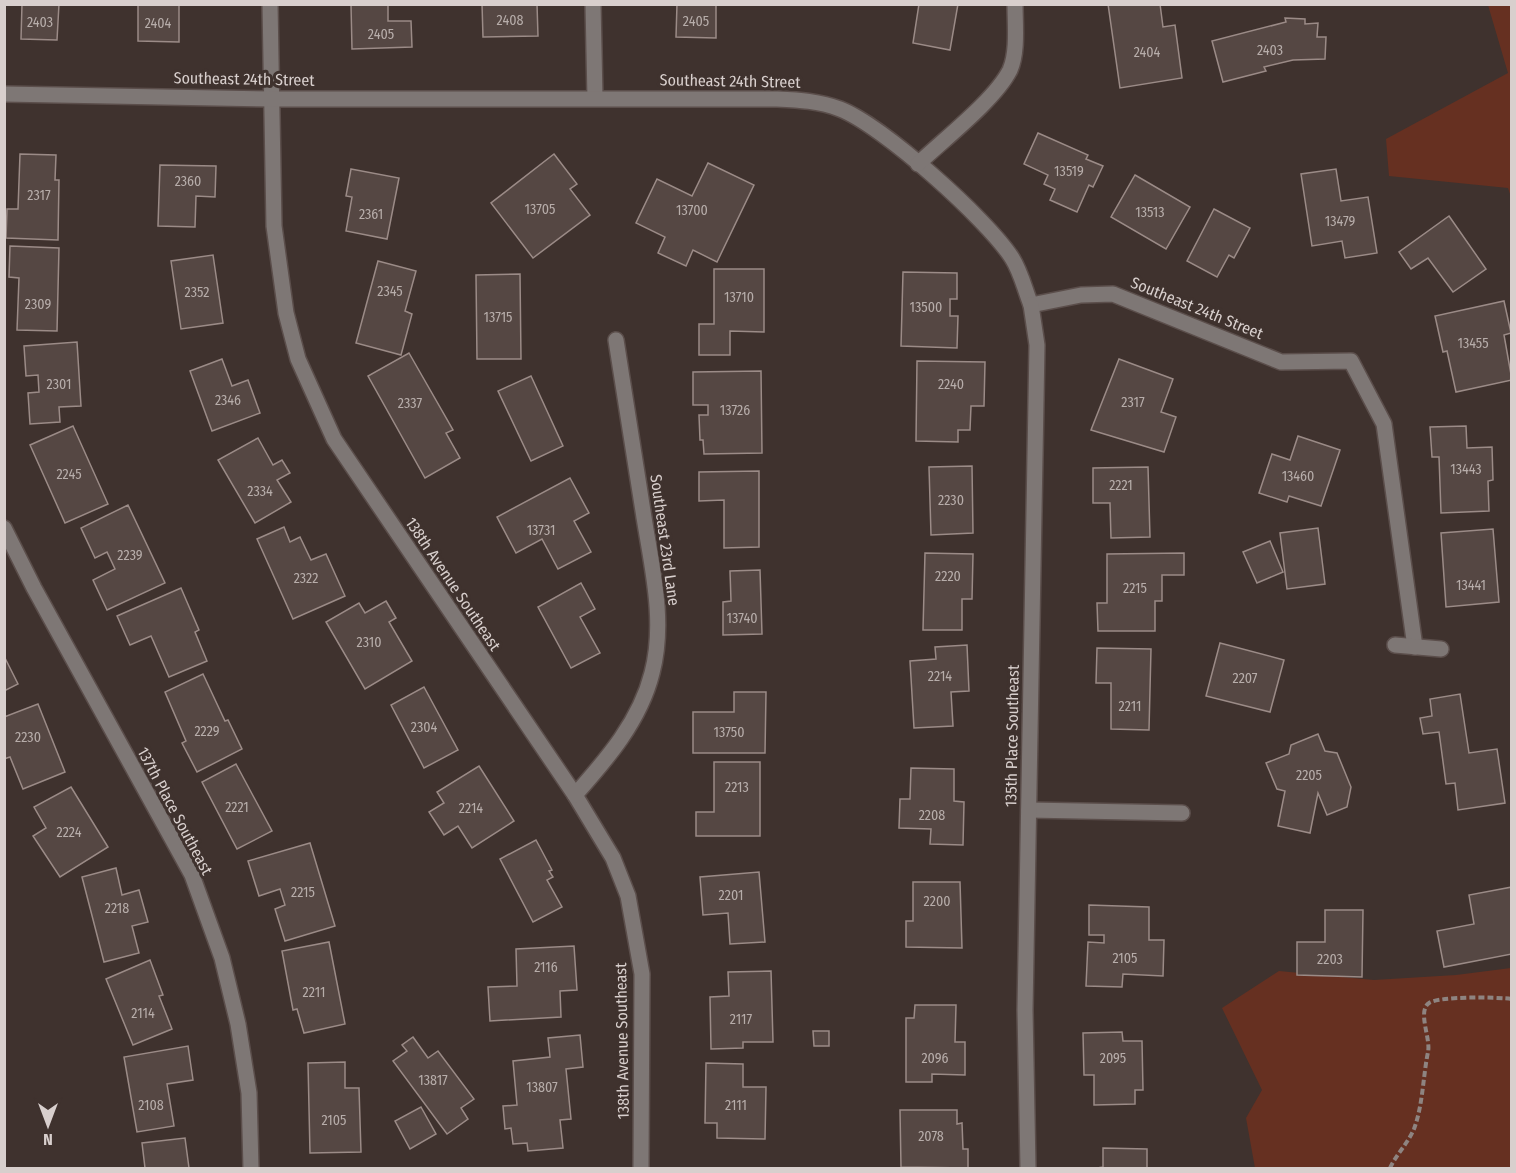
<svg xmlns="http://www.w3.org/2000/svg" width="1516" height="1173" font-family="'Fira Sans Condensed',sans-serif">
  <style>
    .green { fill: #663021 }
    .building { fill: #554743; stroke: #9b8b87; stroke-width: 1.5 }
    .lines { fill: none; stroke-linecap: round; stroke-linejoin: round }
    .minor-casing { stroke: #5b4e4b; stroke-width: 18 }
    .path { stroke: #8e8481; stroke-width: 4; stroke-dasharray: 6 3; stroke-linecap: butt }
    .minor { stroke: #7e7775; stroke-width: 15 }
    .labels { text-anchor: middle; dominant-baseline: central; stroke-width: 6; stroke-linejoin: round; paint-order: stroke }
    .number-label { font-size: 14px; fill: #b7adaa }
    .street-label { font-size: 16px; fill: #d8cfcd; stroke: #3f322e }
  </style>
  <rect width="100%" height="100%" fill="#3f322e"/>
  <g class="green">
    <polygon points="1488,5 1511,5 1511,197 1508,188 1389,176 1386,139 1508,73"/>
    <polygon points="1511,968 1511,1168 1255,1168 1246,1118 1262,1090 1222,1008 1279,971 1374,980 1456,975"/>
  </g>
  <g class="building">
    <polygon points="22,4 59,4 57,40 21,39"/>
    <polygon points="138,4 179,4 179,42 138,41"/>
    <polygon points="388,4 388,21 411,21 412,47 352,49 351,5 347,4"/>
    <polygon points="482,4 537,4 538,36 483,37"/>
    <polygon points="677,4 716,4 716,38 676,37"/>
    <polygon points="919,4 958,4 950,50 913,43"/>
    <polygon points="1108,4 1160,4 1163,27 1175,25 1182,78 1120,88"/>
    <polygon points="1285,18 1305,19 1305,24 1318,23 1317,37 1326,37 1325,59 1293,60 1264,67 1266,71 1223,82 1212,41 1286,22"/>
    <polygon points="1038,133 1088,155 1086,159 1103,166 1093,187 1089,185 1077,212 1050,200 1055,189 1044,184 1048,175 1024,164"/>
    <polygon points="20,154 56,155 55,180 59,180 58,240 6,238 7,209 18,209"/>
    <polygon points="554,154 577,184 570,189 590,215 533,258 491,203"/>
    <polygon points="708,163 754,185 717,262 693,250 686,266 658,253 665,237 636,223 657,179 692,196"/>
    <polygon points="160,165 216,166 215,197 196,196 195,227 158,226"/>
    <polygon points="351,169 399,178 387,239 346,231 352,197 346,196"/>
    <polygon points="1336,169 1341,201 1368,197 1377,253 1345,258 1342,241 1312,246 1301,174"/>
    <polygon points="1135,175 1190,207 1166,249 1111,217"/>
    <polygon points="1214,209 1250,228 1234,258 1229,255 1217,277 1187,261"/>
    <polygon points="1449,216 1486,269 1453,292 1428,258 1411,269 1399,252"/>
    <polygon points="10,246 59,248 57,331 17,330 19,278 9,277"/>
    <polygon points="213,255 223,323 181,329 171,261"/>
    <polygon points="378,261 416,271 405,311 412,314 401,355 356,343"/>
    <polygon points="714,269 764,269 764,332 730,331 730,355 699,355 699,324 714,324"/>
    <polygon points="903,272 957,273 957,299 950,299 950,316 958,316 957,348 901,346"/>
    <polygon points="520,274 521,359 477,359 476,275"/>
    <polygon points="1504,301 1511,333 1504,335 1512,380 1456,392 1447,351 1443,352 1435,316"/>
    <polygon points="77,342 81,406 59,407 60,422 30,424 28,393 39,392 38,375 26,376 24,346"/>
    <polygon points="409,353 453,430 446,433 460,458 425,478 368,376"/>
    <polygon points="222,359 232,386 248,380 260,413 212,431 190,371"/>
    <polygon points="1119,359 1173,379 1161,412 1176,417 1164,452 1091,430"/>
    <polygon points="917,361 985,362 984,406 971,406 970,430 958,430 958,442 916,441"/>
    <polygon points="761,371 762,453 704,454 703,440 700,440 699,415 708,415 708,405 693,405 693,372"/>
    <polygon points="531,376 563,446 531,461 498,391"/>
    <polygon points="73,426 108,504 65,523 30,445"/>
    <polygon points="1466,426 1467,448 1492,447 1493,480 1488,481 1489,511 1441,513 1439,457 1432,457 1430,427"/>
    <polygon points="1298,436 1340,450 1321,506 1289,496 1287,502 1259,493 1272,454 1290,460"/>
    <polygon points="258,438 273,465 282,460 290,473 277,480 291,502 255,523 218,460"/>
    <polygon points="972,466 973,533 931,535 929,467"/>
    <polygon points="1148,467 1150,537 1111,538 1110,503 1093,503 1093,468"/>
    <polygon points="759,471 759,547 724,548 724,500 699,501 699,472"/>
    <polygon points="570,478 589,513 574,521 591,552 558,569 542,539 516,553 497,517"/>
    <polygon points="128,505 165,583 107,610 93,580 115,569 107,552 95,558 81,528"/>
    <polygon points="284,527 290,542 300,537 311,560 326,554 345,596 293,619 257,539"/>
    <polygon points="1318,528 1325,584 1287,589 1280,533"/>
    <polygon points="1493,529 1499,602 1446,607 1441,533"/>
    <polygon points="1270,541 1283,572 1257,583 1243,552"/>
    <polygon points="925,553 973,554 972,599 962,599 962,630 923,630"/>
    <polygon points="1184,553 1184,575 1162,575 1162,601 1155,601 1155,631 1098,631 1097,603 1107,603 1107,554"/>
    <polygon points="760,570 762,634 723,635 723,602 731,601 730,571"/>
    <polygon points="581,583 595,609 580,617 600,653 571,668 538,607"/>
    <polygon points="181,588 199,630 195,632 207,661 169,677 151,636 130,645 117,616"/>
    <polygon points="386,601 396,618 389,622 412,661 365,689 326,622 359,603 365,613"/>
    <polygon points="1220,643 1284,660 1270,712 1206,696"/>
    <polygon points="967,645 969,691 951,692 953,726 914,728 910,661 936,659 935,647"/>
    <polygon points="1097,648 1151,649 1149,730 1111,729 1111,683 1096,683"/>
    <polygon points="4,656 18,684 4,691"/>
    <polygon points="203,674 225,721 228,720 242,749 197,772 182,743 186,741 165,692"/>
    <polygon points="424,687 458,750 424,768 391,705"/>
    <polygon points="734,692 766,692 765,753 693,753 693,712 734,712"/>
    <polygon points="1460,694 1469,753 1497,749 1505,803 1458,810 1455,783 1446,784 1439,732 1423,734 1420,718 1432,716 1430,699"/>
    <polygon points="38,704 65,772 23,789 10,757 4,759 4,717"/>
    <polygon points="1318,734 1325,751 1337,753 1351,787 1347,807 1327,815 1318,793 1310,833 1278,826 1285,791 1277,789 1266,763 1289,754 1291,745"/>
    <polygon points="714,762 760,762 760,836 696,836 696,812 714,812"/>
    <polygon points="236,764 272,831 237,849 202,782"/>
    <polygon points="479,766 514,821 472,848 458,826 444,835 429,812 444,803 437,792"/>
    <polygon points="911,768 954,769 954,801 964,802 963,845 930,844 931,829 899,828 900,799 910,799"/>
    <polygon points="71,787 108,847 60,877 33,836 46,828 34,807"/>
    <polygon points="536,840 552,870 549,871 553,877 547,880 562,907 533,922 500,859"/>
    <polygon points="310,843 335,926 285,941 275,909 285,905 280,889 259,896 248,861"/>
    <polygon points="116,868 122,895 139,890 148,922 132,926 139,953 104,962 82,877"/>
    <polygon points="759,872 765,942 730,944 728,913 703,915 700,877"/>
    <polygon points="913,882 960,882 962,948 906,947 906,921 913,921"/>
    <polygon points="1512,887 1512,954 1444,967 1437,931 1474,924 1469,895"/>
    <polygon points="1089,905 1149,907 1149,940 1164,940 1163,976 1123,974 1122,987 1086,986 1088,942 1104,943 1104,935 1089,935"/>
    <polygon points="1325,910 1363,910 1362,977 1297,975 1297,942 1325,942"/>
    <polygon points="329,942 345,1024 304,1033 297,1009 293,1010 282,951"/>
    <polygon points="574,946 577,990 560,991 561,1017 490,1021 488,987 517,986 516,949"/>
    <polygon points="150,960 163,995 159,996 172,1029 133,1045 106,979"/>
    <polygon points="771,971 773,1042 743,1042 743,1048 711,1049 710,997 729,996 728,972"/>
    <polygon points="915,1005 956,1005 955,1042 965,1042 965,1075 932,1074 932,1082 906,1082 906,1018 914,1018"/>
    <polygon points="813,1031 829,1031 829,1046 814,1046"/>
    <polygon points="1122,1032 1123,1041 1142,1041 1143,1090 1135,1090 1135,1104 1094,1105 1094,1075 1084,1075 1083,1033"/>
    <polygon points="580,1035 583,1067 566,1069 571,1119 560,1120 563,1148 528,1151 527,1143 513,1144 511,1128 505,1129 503,1106 517,1105 513,1061 550,1057 548,1038"/>
    <polygon points="413,1037 428,1058 438,1051 474,1099 461,1108 468,1119 447,1134 393,1061 407,1051 402,1045"/>
    <polygon points="188,1046 193,1080 167,1084 174,1126 137,1132 124,1057"/>
    <polygon points="345,1062 345,1088 359,1088 361,1152 310,1153 308,1063"/>
    <polygon points="706,1063 743,1064 743,1087 766,1087 765,1139 717,1138 717,1123 705,1123"/>
    <polygon points="421,1107 436,1134 410,1149 395,1121"/>
    <polygon points="900,1110 957,1110 957,1124 962,1123 963,1149 968,1149 968,1168 901,1167"/>
    <polygon points="185,1138 189,1168 145,1168 142,1143"/>
    <polygon points="1103,1148 1147,1149 1147,1168 1097,1168 1103,1167"/>
  </g>
  <g class="lines">
    <defs>
      <g id="minor">
        <polyline points="270,4 274,226 286,313 298,359 334,439 575,795 613,858 628,896 642,974 641,1168"/>
        <polyline points="593,4 595,98"/>
        <path d="M 4,94 L 274,99 L 777,99 C 799,100 819,101 840,109 C 882,125 988,220 1012,258 C 1021,272 1025,290 1031,305 L 1081,295 L 1113,294 L 1281,362 L 1351,361 L 1384,424 L 1415,647"/>
        <path d="M 918,164 C 943,140 995,100 1010,70 C 1018,52 1015,24 1015,4"/>
        <polyline points="4,528 34,588 192,875 222,958 238,1024 249,1093 251,1168"/>
        <polyline points="1395,645 1441,649"/>
        <path d="M 575,795 C 607,759 640,721 652,673 C 666,620 651,564 643,511 C 634,454 625,397 616,340"/>
        <polyline points="1029,810 1182,813"/>
        <polyline points="1028,1168 1025,1010 1037,345 1031,305"/>
      </g>
    </defs>
    <use href="#minor" class="minor-casing"/>
    <path class="path" d="M 1390,1168 C 1396,1155 1408,1143 1414,1129 C 1423,1105 1423,1076 1428,1052 C 1431,1039 1417,1011 1429,1003 C 1439,996 1497,997 1512,999"/>
    <use href="#minor" class="minor"/>
  </g>
  <g class="labels">
    <g class="number-label">
      <text x="510" y="20">2408</text>
      <text x="696" y="21">2405</text>
      <text x="40" y="22">2403</text>
      <text x="158" y="23">2404</text>
      <text x="381" y="34">2405</text>
      <text x="1270" y="50">2403</text>
      <text x="1147" y="52">2404</text>
      <text x="1069" y="171">13519</text>
      <text x="188" y="181">2360</text>
      <text x="39" y="195">2317</text>
      <text x="540" y="209">13705</text>
      <text x="692" y="210">13700</text>
      <text x="1150" y="212">13513</text>
      <text x="371" y="214">2361</text>
      <text x="1340" y="221">13479</text>
      <text x="390" y="291">2345</text>
      <text x="197" y="292">2352</text>
      <text x="739" y="297">13710</text>
      <text x="38" y="304">2309</text>
      <text x="926" y="307">13500</text>
      <text x="498" y="317">13715</text>
      <text x="1473" y="343">13455</text>
      <text x="59" y="384">2301</text>
      <text x="951" y="384">2240</text>
      <text x="228" y="400">2346</text>
      <text x="1133" y="402">2317</text>
      <text x="410" y="403">2337</text>
      <text x="735" y="410">13726</text>
      <text x="1466" y="469">13443</text>
      <text x="69" y="474">2245</text>
      <text x="1298" y="476">13460</text>
      <text x="1121" y="485">2221</text>
      <text x="260" y="491">2334</text>
      <text x="951" y="500">2230</text>
      <text x="541" y="530">13731</text>
      <text x="130" y="555">2239</text>
      <text x="948" y="576">2220</text>
      <text x="306" y="578">2322</text>
      <text x="1471" y="585">13441</text>
      <text x="1135" y="588">2215</text>
      <text x="742" y="618">13740</text>
      <text x="369" y="642">2310</text>
      <text x="940" y="676">2214</text>
      <text x="1245" y="678">2207</text>
      <text x="1130" y="706">2211</text>
      <text x="424" y="727">2304</text>
      <text x="207" y="731">2229</text>
      <text x="729" y="732">13750</text>
      <text x="28" y="737">2230</text>
      <text x="1309" y="775">2205</text>
      <text x="737" y="787">2213</text>
      <text x="237" y="807">2221</text>
      <text x="471" y="808">2214</text>
      <text x="932" y="815">2208</text>
      <text x="69" y="832">2224</text>
      <text x="303" y="892">2215</text>
      <text x="731" y="895">2201</text>
      <text x="937" y="901">2200</text>
      <text x="117" y="908">2218</text>
      <text x="1125" y="958">2105</text>
      <text x="1330" y="959">2203</text>
      <text x="546" y="967">2116</text>
      <text x="314" y="992">2211</text>
      <text x="143" y="1013">2114</text>
      <text x="741" y="1019">2117</text>
      <text x="935" y="1058">2096</text>
      <text x="1113" y="1058">2095</text>
      <text x="433" y="1080">13817</text>
      <text x="542" y="1087">13807</text>
      <text x="151" y="1105">2108</text>
      <text x="736" y="1105">2111</text>
      <text x="334" y="1120">2105</text>
      <text x="931" y="1136">2078</text>
    </g>
    <g class="street-label">
      <text transform="translate(244 79) rotate(1)">Southeast 24th Street</text>
      <text transform="translate(730 81) rotate(1)">Southeast 24th Street</text>
      <text transform="translate(1197 308) rotate(22)">Southeast 24th Street</text>
      <text transform="translate(665 540) rotate(82)">Southeast 23rd Lane</text>
      <text transform="translate(453 584) rotate(56)">138th Avenue Southeast</text>
      <text transform="translate(1012 736) rotate(-89)">135th Place Southeast</text>
      <text transform="translate(175 811) rotate(62)">137th Place Southeast</text>
      <text transform="translate(622 1041) rotate(-91)">138th Avenue Southeast</text>
    </g>
  </g>
  <rect width="1516" height="1173" fill="none" stroke="#d8cfcd" stroke-width="12"/>
  <g transform="translate(48 1125) rotate(180)" stroke="#3f322e" stroke-width="4.5" paint-order="stroke">
  <path d="M0-4.5L10 22L0 15L-10 22Z" fill="#d8cfcd"/>
  <text y="-9" font-size="16" font-weight="bold" text-anchor="middle" fill="#d8cfcd">N</text>
  </g>
</svg>
